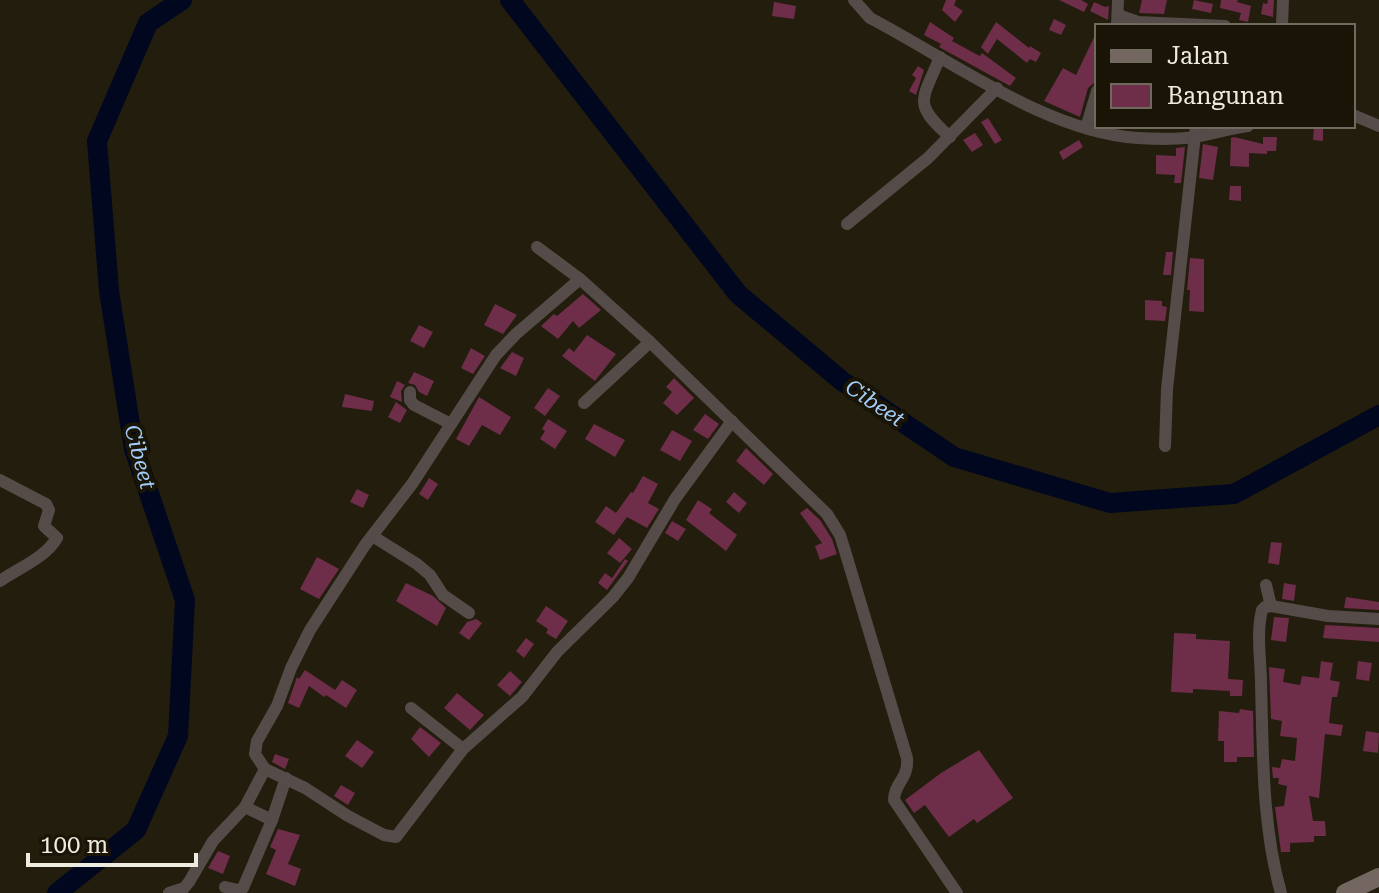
<svg xmlns="http://www.w3.org/2000/svg" width="1379" height="893" font-family="'Roboto Serif',serif">
  <style>
    .lines { fill: none; stroke-linecap: round; stroke-linejoin: round }
    .river { stroke: #00071f; stroke-width: 20 }
    .building { fill: #6e2d49 }
    .street { stroke: #554c49; stroke-width: 12 }
    .secondary { stroke: #746761; stroke-width: 18 }
    .labels { text-anchor: middle; dominant-baseline: central; stroke-width: 8; stroke-linejoin: round; paint-order: stroke }
    .water-label { font-size: 22px; font-style: italic; fill: #a3cdfa; stroke: #191405 }
  </style>
  <rect width="100%" height="100%" fill="#221d0d"/>
  <g class="lines">
    <g class="river">
      <polyline points="510,0 738,294 842,381 954,457 1110,503 1234,494 1379,415"/>
      <polyline points="57,893 136,830 178,736 185,600 134,449 109,291 97,141 148,23 182,0"/>
    </g>
  </g>
  <g class="building">
    <polygon points="946,0 956,0 954,5 963,11 955,22 942,10"/>
    <polygon points="1059,0 1081,0 1088,4 1084,12"/>
    <polygon points="1142,0 1167,0 1164,14 1139,13"/>
    <polygon points="1194,0 1213,4 1211,13 1192,9"/>
    <polygon points="1221,0 1238,0 1237,2 1251,6 1248,22 1239,20 1241,13 1220,8"/>
    <polygon points="1268,0 1274,0 1273,17 1261,14 1263,3 1267,4"/>
    <polygon points="774,2 796,6 794,19 772,16"/>
    <polygon points="1094,2 1105,7 1109,6 1108,20 1090,11"/>
    <polygon points="1054,19 1066,25 1061,35 1049,30"/>
    <polygon points="930,22 954,38 952,41 976,54 980,56 982,53 1016,78 1010,86 939,47 941,44 924,35"/>
    <polygon points="996,22 1029,48 1030,46 1041,53 1036,62 1030,59 1027,63 997,39 988,54 981,47"/>
    <polygon points="1097,31 1097,76 1095,75 1094,83 1088,88 1080,117 1044,101 1063,68 1076,75"/>
    <polygon points="918,66 924,70 916,95 909,91 916,78 912,75"/>
    <polygon points="988,118 1002,140 995,144 981,122"/>
    <polygon points="1314,126 1323,126 1323,141 1313,140"/>
    <polygon points="975,133 983,145 972,152 963,140"/>
    <polygon points="1234,137 1263,144 1263,137 1277,137 1276,151 1267,151 1267,154 1249,153 1249,167 1230,166 1231,138"/>
    <polygon points="1079,140 1083,147 1063,160 1059,152"/>
    <polygon points="1203,144 1218,147 1213,180 1199,178"/>
    <polygon points="1185,147 1181,183 1174,183 1175,175 1156,174 1156,155 1176,156 1176,148"/>
    <polygon points="1230,186 1241,186 1241,201 1229,200"/>
    <polygon points="1166,252 1173,252 1171,275 1163,275"/>
    <polygon points="1190,258 1204,259 1204,312 1189,311 1190,290 1187,290"/>
    <polygon points="583,294 601,310 579,328 573,321 558,339 541,326 554,314 557,316"/>
    <polygon points="1145,300 1162,301 1162,306 1167,307 1165,321 1145,320"/>
    <polygon points="495,304 517,315 503,334 484,325"/>
    <polygon points="419,325 433,332 424,348 410,341"/>
    <polygon points="587,335 616,354 595,381 562,356 569,348 574,352"/>
    <polygon points="471,348 485,356 473,374 461,368"/>
    <polygon points="512,352 524,358 516,376 500,368"/>
    <polygon points="414,372 434,381 427,396 419,392 415,385 408,383"/>
    <polygon points="674,378 694,398 677,415 663,403 672,392 666,387"/>
    <polygon points="397,381 405,385 401,391 402,402 390,397"/>
    <polygon points="548,388 560,396 545,416 534,408"/>
    <polygon points="345,394 374,401 372,411 342,407"/>
    <polygon points="479,397 511,417 500,435 482,425 469,446 456,439"/>
    <polygon points="396,402 407,410 400,423 388,417"/>
    <polygon points="705,414 719,424 708,439 693,430"/>
    <polygon points="548,419 567,431 555,449 540,439 545,431 542,429"/>
    <polygon points="594,424 625,440 615,457 585,439"/>
    <polygon points="672,430 692,441 680,461 660,450"/>
    <polygon points="746,448 773,474 764,485 736,461"/>
    <polygon points="643,476 658,484 648,503 659,509 647,528 627,517 614,535 595,522 606,506 616,513 631,492 633,493"/>
    <polygon points="429,478 438,484 428,500 419,494"/>
    <polygon points="357,489 369,495 363,508 350,502"/>
    <polygon points="734,492 747,503 739,513 726,502"/>
    <polygon points="698,500 712,509 709,513 737,535 726,551 686,520"/>
    <polygon points="807,508 820,520 832,539 837,554 820,560 815,546 822,543 800,513"/>
    <polygon points="672,521 686,529 678,541 665,533"/>
    <polygon points="619,538 632,549 620,563 607,553"/>
    <polygon points="1271,542 1282,543 1279,565 1268,563"/>
    <polygon points="317,557 339,569 319,599 300,589"/>
    <polygon points="625,559 628,561 607,590 598,583 605,573 612,578"/>
    <polygon points="406,583 433,596 446,608 437,626 396,601"/>
    <polygon points="1284,583 1296,585 1294,601 1282,599"/>
    <polygon points="1346,597 1379,602 1379,610 1344,608"/>
    <polygon points="546,606 568,621 556,639 546,633 548,629 536,621"/>
    <polygon points="1274,617 1289,618 1286,642 1271,640"/>
    <polygon points="476,619 482,623 469,640 459,633 467,622"/>
    <polygon points="1325,625 1379,628 1379,642 1323,638"/>
    <polygon points="1174,633 1196,634 1196,639 1230,641 1228,679 1243,680 1242,696 1230,696 1230,691 1193,689 1193,693 1171,692"/>
    <polygon points="526,638 534,644 524,658 516,651"/>
    <polygon points="1321,661 1333,663 1330,680 1340,682 1337,697 1332,697 1329,723 1343,725 1341,736 1325,734 1319,798 1309,796 1313,821 1325,821 1326,836 1314,836 1314,842 1290,843 1290,852 1281,852 1275,807 1284,806 1287,786 1278,784 1279,778 1273,778 1272,767 1280,768 1282,759 1295,761 1297,738 1280,736 1282,721 1271,719 1269,667 1285,669 1283,682 1300,685 1302,676 1319,678"/>
    <polygon points="1358,661 1372,663 1369,681 1356,679"/>
    <polygon points="305,670 335,690 342,680 357,690 346,708 326,695 324,697 309,686 299,708 288,703 297,677 299,679"/>
    <polygon points="510,671 522,682 510,696 497,685"/>
    <polygon points="457,693 484,715 470,730 444,708"/>
    <polygon points="1240,709 1253,711 1254,757 1237,757 1237,762 1224,762 1224,741 1218,741 1219,711 1239,713"/>
    <polygon points="420,727 441,743 429,757 411,739"/>
    <polygon points="1366,731 1379,733 1378,753 1363,751"/>
    <polygon points="357,740 374,752 362,768 345,756"/>
    <polygon points="979,750 1013,798 977,823 974,819 949,837 925,805 914,813 905,800 941,773"/>
    <polygon points="275,754 289,759 285,769 272,762"/>
    <polygon points="341,785 355,793 348,805 334,796"/>
    <polygon points="278,829 300,835 288,864 301,869 295,886 266,874 276,850 270,847"/>
    <polygon points="218,851 230,856 223,874 208,868"/>
  </g>
  <g class="lines">
    <g class="street">
      <path d="M 854,0 L 870,18 C 951,60 1046,132 1138,138 C 1158,139 1180,140 1199,136 C 1216,133 1231,128 1248,126"/>
      <polyline points="1118,15 1138,22 1225,26"/>
      <polyline points="1117,26 1118,0"/>
      <polyline points="1282,26 1283,0"/>
      <path d="M 940,57 C 922,101 912,103 950,137"/>
      <polyline points="1353,115 1379,126"/>
      <polyline points="1086,128 1097,91"/>
      <polyline points="847,224 928,158 997,88"/>
      <path d="M 537,247 L 580,279 L 650,342 L 827,514 L 840,535 L 845,551 L 907,758 C 909,779 894,783 894,800 L 957,893"/>
      <polyline points="580,279 516,334 496,355 412,484 365,545 310,630 291,668 277,706 257,741 255,754 265,769 305,788 348,816 384,835 396,837 463,749 522,697 557,652 613,597 628,578 675,499 732,421"/>
      <polyline points="410,392 410,400 414,405 451,424"/>
      <polyline points="584,403 650,342"/>
      <polyline points="1165,446 1167,389 1196,126"/>
      <path d="M 0,480 L 46,504 L 49,510 L 44,526 L 57,538 C 44,559 20,567 0,581"/>
      <polyline points="374,537 417,564 430,575 443,595 469,613"/>
      <polyline points="1266,585 1271,606"/>
      <polyline points="411,708 463,749"/>
      <polyline points="272,820 286,778"/>
      <polyline points="225,887 238,890 243,888 272,820 245,807"/>
      <polyline points="169,893 184,888 189,882 213,841 245,807 265,769"/>
      <path d="M 1281,893 C 1262,826 1263,754 1261,684 C 1261,661 1256,633 1262,610 L 1265,607 L 1271,606 L 1328,616 L 1379,619"/>
    </g>
    <polyline class="secondary" points="1345,893 1379,877"/>
  </g>
  <g class="labels">
    <g class="water-label">
      <text transform="translate(875 403) rotate(34)">Cibeet</text>
      <text transform="translate(140 457) rotate(75)">Cibeet</text>
    </g>
  </g>
  <rect x="1095" y="24" width="260" height="104" fill="#191405" stroke="#6e6a5d" stroke-width="2"/>
  <rect x="1111" y="50" width="40" height="12" fill="#746761" stroke="#6e6a5d" stroke-width="2"/>
  <text x="1167" y="64" font-size="24" fill="#eeebe0">Jalan</text>
  <rect x="1111" y="84" width="40" height="24" fill="#6e2d49" stroke="#6e6a5d" stroke-width="2"/>
  <text x="1167" y="104" font-size="24" fill="#eeebe0">Bangunan</text>
  <path d="M28 853v12h168v-12" fill="none" stroke="#eeebe0" stroke-width="4"/>
  <text x="40" y="853" font-size="24" fill="#eeebe0" stroke="#191405" stroke-width="6" paint-order="stroke">100 m</text>
</svg>
